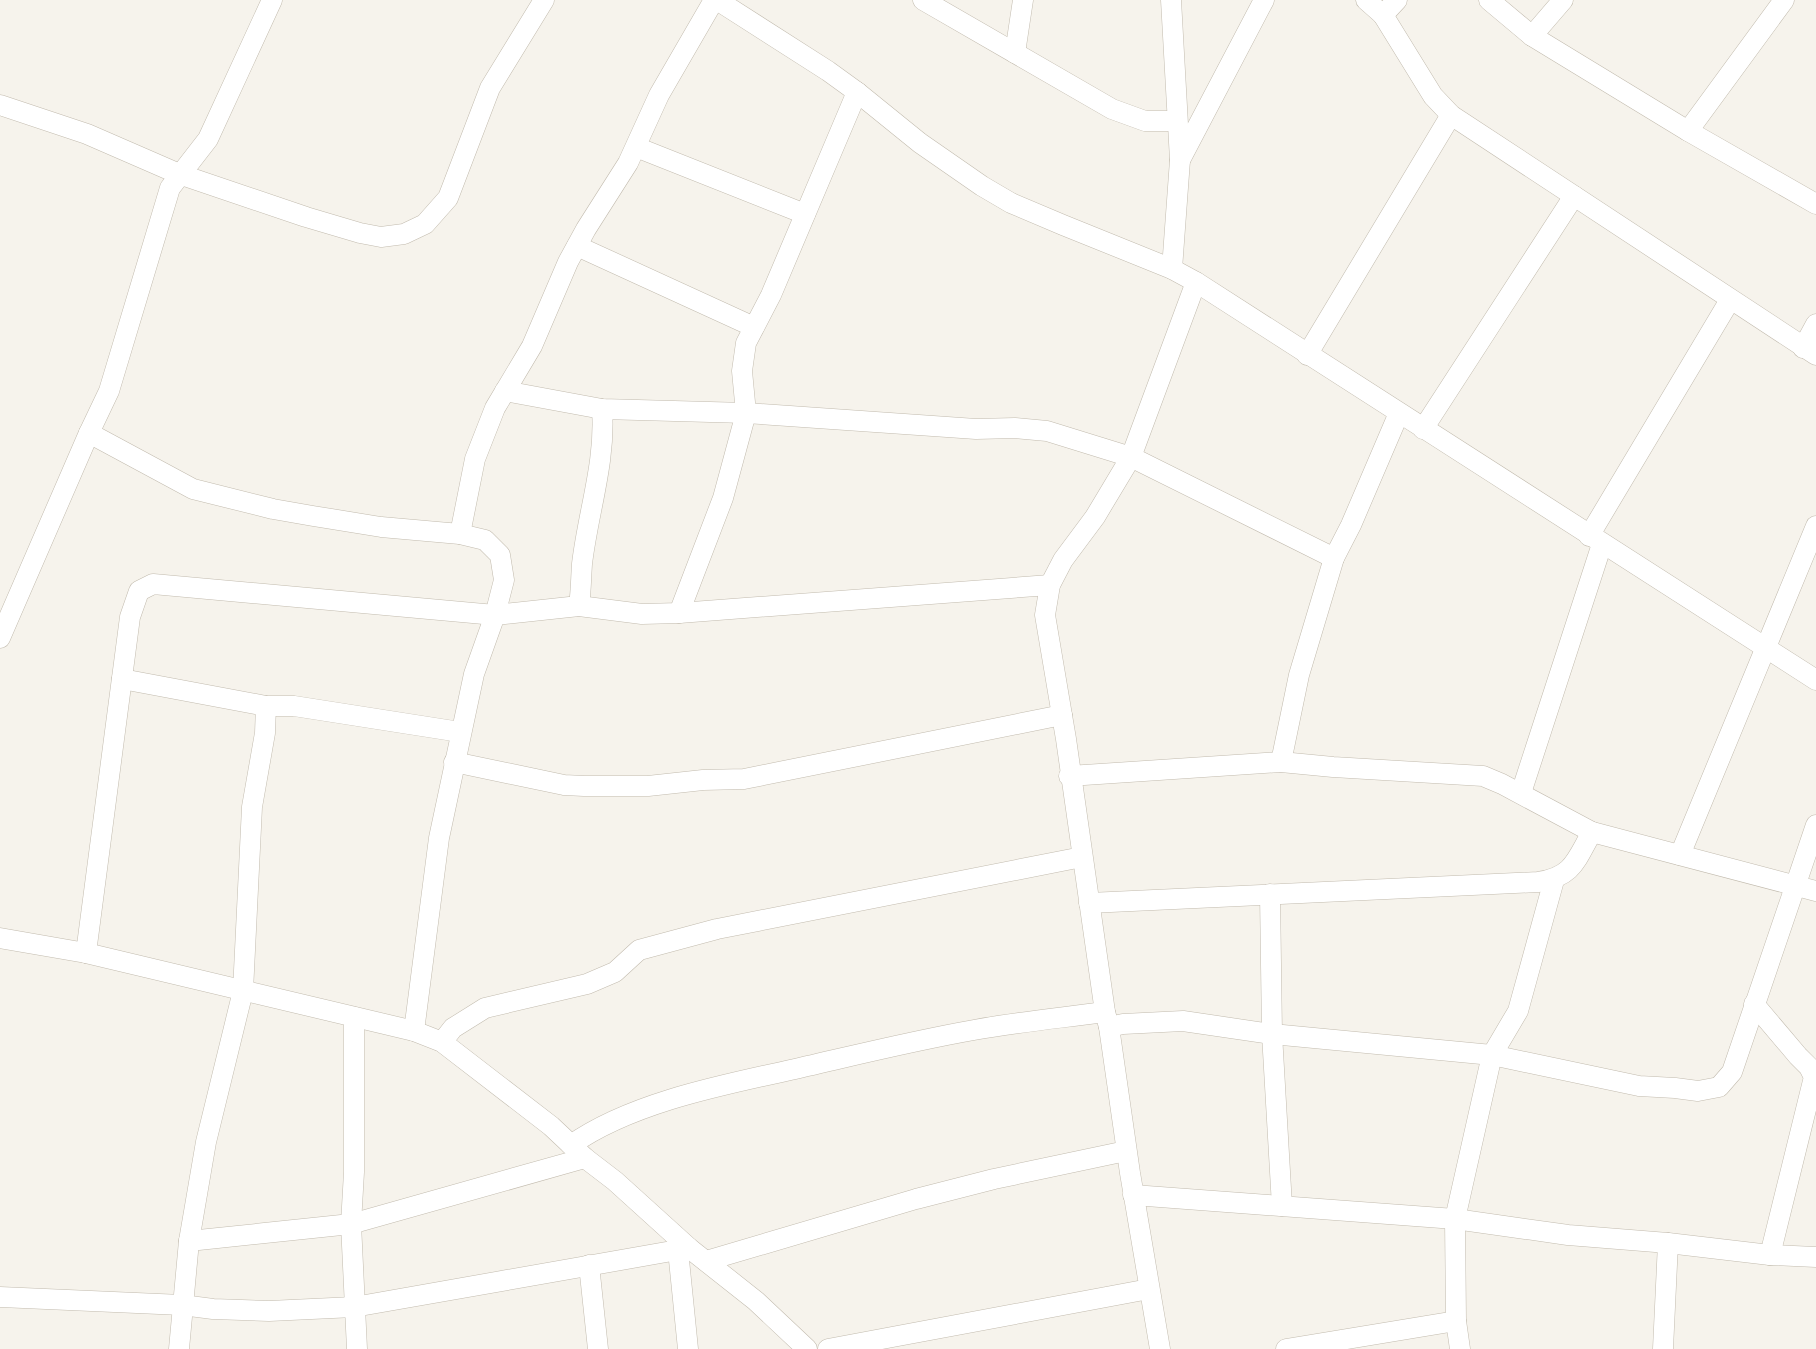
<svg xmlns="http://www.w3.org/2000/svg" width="1816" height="1349" font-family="Roboto,sans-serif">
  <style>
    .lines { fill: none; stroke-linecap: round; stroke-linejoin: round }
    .street-casing { stroke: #c2bbae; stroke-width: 21 }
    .street { stroke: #fff; stroke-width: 20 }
  </style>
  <rect width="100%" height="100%" fill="#f6f3ec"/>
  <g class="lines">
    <defs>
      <g id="street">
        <polyline points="717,0 828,71 857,92 920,143 982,186 1011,203 1063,225 1172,269 1196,282 1816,680"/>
        <polyline points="923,0 1112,109 1145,121 1177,121"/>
        <polyline points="1171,0 1180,160 1172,269"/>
        <polyline points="1366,0 1383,15"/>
        <polyline points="1397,0 1383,15 1433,96 1451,115 1816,355"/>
        <polyline points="1489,0 1532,36 1688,131 1816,204"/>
        <polyline points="1532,36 1563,0"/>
        <polyline points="1015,53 1023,0"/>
        <polyline points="0,105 87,134 179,174 306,217 360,233 381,237 404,234 425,224 448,198 490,88 544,0"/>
        <polyline points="1688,131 1784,0"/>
        <polyline points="636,147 805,214"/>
        <polyline points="1180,160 1264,0"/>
        <polyline points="577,246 754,327"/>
        <polyline points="1803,348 1816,324"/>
        <polyline points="1307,355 1451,115"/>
        <polyline points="505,391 602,409 746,413 976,429 1015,428 1047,431 1131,457 1334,558"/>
        <polyline points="1423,429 1574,196"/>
        <polyline points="89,433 193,489 273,509 313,516 381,527 460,534 485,540 500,555 504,580 495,615 474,674 439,838 414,1031"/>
        <polyline points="460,534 475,459 495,408 532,346 568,262 586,229 628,163 659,95 714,0"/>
        <polyline points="1589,536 1730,300"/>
        <path d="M 579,606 C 581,592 581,578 582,564 C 588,512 606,462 602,409"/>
        <polyline points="679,613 723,498 746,413 742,371 746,343 771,295 857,92"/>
        <polyline points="0,638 89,433 109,391 170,188 208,139 272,0"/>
        <polyline points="122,679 266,706 294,706 460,732"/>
        <polyline points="454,762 564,785 584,786 648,786 703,780 744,779 1062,715"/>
        <polyline points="1281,762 1299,675 1334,558 1351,525 1399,413"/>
        <polyline points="1069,776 1281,762 1333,767 1483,776 1502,784 1592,832 1816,891"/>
        <polyline points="1521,793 1602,544"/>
        <polyline points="1680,855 1816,526"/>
        <polyline points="1270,894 1272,1034 1282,1206"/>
        <path d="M 1089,903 L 1538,882 C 1573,877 1576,860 1592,832"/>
        <polyline points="0,938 86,953 414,1031 442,1042 551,1126 585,1158 615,1181 689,1248 756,1301 807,1349"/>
        <polyline points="86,953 130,617 139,591 153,584 495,615 579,606 642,614 679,613 1050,585"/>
        <polyline points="1754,1004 1798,1056 1809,1067 1814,1077 1770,1255"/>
        <polyline points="354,1017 354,1172 351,1224 357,1349"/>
        <polyline points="1109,1027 1123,1024 1183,1021 1272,1034 1492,1055 1639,1086 1675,1088 1698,1091 1719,1087 1732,1072 1816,825"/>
        <polyline points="442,1042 453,1028 485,1008 587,984 615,972 639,950 717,929 1082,857"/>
        <path d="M 571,1145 C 629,1104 717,1086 786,1071 C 848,1057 911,1041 974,1030 C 1017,1022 1061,1018 1105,1012"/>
        <polyline points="1133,1195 1455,1219 1568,1235 1668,1243 1770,1255 1816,1257"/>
        <polyline points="189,1241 351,1224 585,1158"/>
        <polyline points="678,1250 688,1349"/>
        <polyline points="706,1261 916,1199 994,1179 1126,1151"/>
        <polyline points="589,1265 598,1349"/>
        <polyline points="0,1297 182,1305 213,1309 269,1311 354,1307 689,1248"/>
        <polyline points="179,1349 189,1241 206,1142 243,991 252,807 265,733 266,706"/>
        <polyline points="828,1349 1149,1289"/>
        <polyline points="1160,1349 1130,1173 1109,1027 1105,1012 1066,739 1045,615 1050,585 1063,560 1095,517 1131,457 1196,282"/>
        <polyline points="1286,1349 1456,1321"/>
        <polyline points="1460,1349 1456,1321 1455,1219 1492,1055 1518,1011 1554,880"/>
        <polyline points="1663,1349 1668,1243"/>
      </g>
    </defs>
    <use href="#street" class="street-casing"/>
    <use href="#street" class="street"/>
  </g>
</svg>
